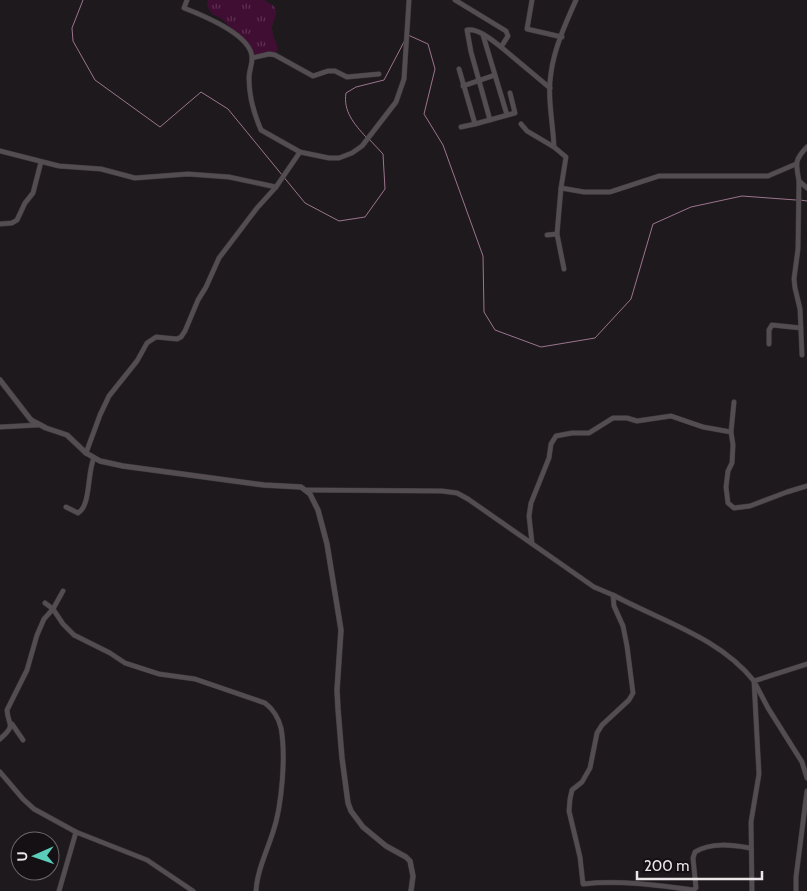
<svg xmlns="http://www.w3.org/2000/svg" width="807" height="891" font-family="Cabin,sans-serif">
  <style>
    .grass { fill: url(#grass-tufts) }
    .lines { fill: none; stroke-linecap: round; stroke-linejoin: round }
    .stream { stroke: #9c748f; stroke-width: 1 }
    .minor-casing { stroke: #3a3739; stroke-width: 5.5 }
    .tertiary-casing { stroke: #3a3739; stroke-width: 6 }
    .minor { stroke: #534d51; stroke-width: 4.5 }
    .tertiary { stroke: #534d51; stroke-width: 5 }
  </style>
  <defs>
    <pattern id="grass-tufts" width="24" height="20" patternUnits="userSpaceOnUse" patternTransform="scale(1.25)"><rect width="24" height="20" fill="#410e33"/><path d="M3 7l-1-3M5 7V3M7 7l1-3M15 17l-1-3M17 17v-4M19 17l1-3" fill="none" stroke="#5d3151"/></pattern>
  </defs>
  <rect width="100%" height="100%" fill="#1e191c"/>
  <path class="grass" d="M 208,0 L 264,0 L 275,7 C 278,16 273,19 272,28 C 272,35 276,42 278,49 L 276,52 L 254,56 L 248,44 L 222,19 L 212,14 L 207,6 Z"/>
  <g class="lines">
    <g class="stream">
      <polyline points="83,0 72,28 73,41 95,80 160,127 201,92 228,109 305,203 339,221 365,217 385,189 383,154 369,139"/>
      <polyline points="408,35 428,44 435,69 424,114 443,145 483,256 484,312 495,330 541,347 595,338 631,299 653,224 691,207 742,196 796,200"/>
      <path d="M 366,137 C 354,124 343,111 346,93 L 356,87 L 384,80 L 405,40"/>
      <polyline points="800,200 807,201"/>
    </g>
    <defs>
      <g id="minor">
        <path d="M 187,0 L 184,8 C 202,15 253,35 252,59 C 252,65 249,71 249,78 C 249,95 254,114 261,130 L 300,152"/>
        <polyline points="455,0 506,31 508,36 501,47 550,88"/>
        <polyline points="532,0 527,29 562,37"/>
        <path d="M 576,0 C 566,22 554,49 551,73 C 547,97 553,123 554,147 L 566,157 L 561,188 L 584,192 L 610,192 L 659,176 L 768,176 L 796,164"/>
        <polyline points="483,35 507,115"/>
        <polyline points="252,58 269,54 275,55 313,76 328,71 335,71 347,77 379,74"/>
        <polyline points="459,69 475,124 515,113 510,93"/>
        <polyline points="463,86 495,75"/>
        <path d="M 490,120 L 471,52 L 467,30 C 478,28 492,40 501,47"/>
        <polyline points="521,124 527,131 554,147"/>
        <polyline points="461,127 475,124"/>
        <path d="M 807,147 C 794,160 796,164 799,181 L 807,188"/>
        <polyline points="0,151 59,166 101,169 135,178 188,174 229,177 276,187"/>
        <polyline points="799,181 798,249 794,279 795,288 800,309 802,355"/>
        <polyline points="561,188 557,234 564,269"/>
        <polyline points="0,224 12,223 17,220 25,203 33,193 41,162"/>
        <polyline points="547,235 557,234"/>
        <polyline points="769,344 769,330 772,325 801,328"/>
        <polyline points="0,427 38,425"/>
        <polyline points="731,432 734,402"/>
        <polyline points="86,453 100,415 109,396 137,361 147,343 156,337 177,339 181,337 185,331 198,300 206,287 219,258 257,208 276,187 300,152 329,158 339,158 352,153 362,146 396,102 404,79 409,0"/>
        <polyline points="306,490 442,491 457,493 468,499 594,587 613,595"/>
        <path d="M 66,507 L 78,513 C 91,506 87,472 94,458"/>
        <polyline points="532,543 529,516 531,503 549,458 551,444 556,436 572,433 589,433 613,418 627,418 637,421 671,416 703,427 731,432 733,445 732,463 728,471 726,487 728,503 734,508 750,506 787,492 807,486"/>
        <path d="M 45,603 L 53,609 L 63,624 L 74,635 L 110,653 L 125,663 L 159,674 L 195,679 L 265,703 C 273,709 279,719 281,728 C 286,755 282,806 273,832 C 267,851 257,871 256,891"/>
        <polyline points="756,685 768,708 802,762 807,778"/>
        <polyline points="12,724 23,740"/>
        <path d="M 0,739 C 17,724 8,726 7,710 L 27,670 L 37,635 L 44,619 L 53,609 L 63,591"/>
        <polyline points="0,772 23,799 34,809 76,832 147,860 193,891"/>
        <path d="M 750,848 C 732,845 711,842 695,852 L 693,858 L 696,888 L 693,890 C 656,885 620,880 583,884 L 580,857 L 569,811 L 570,799 L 572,790 L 582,782 L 590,768 L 597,733 L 602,725 L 629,700 L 633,693 L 627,646 L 623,626 L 614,606 L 613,595 C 661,621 719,637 754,681 L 807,664"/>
        <polyline points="59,891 76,832"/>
        <polyline points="752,891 751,822 759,774 754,681"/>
        <polyline points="796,891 796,877 807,791"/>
      </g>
      <polyline id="tertiary" points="0,380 31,420 46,428 67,435 86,453 100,461 123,466 264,485 301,487 310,494 318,510 327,544 341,630 337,690 338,709 342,758 348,803 351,811 363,827 386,846 406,857 410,861 413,876 411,891"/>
    </defs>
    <use href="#minor" class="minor-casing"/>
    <use href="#tertiary" class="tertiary-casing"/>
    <use href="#minor" class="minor"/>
    <use href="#tertiary" class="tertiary"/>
  </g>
  <g transform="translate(35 856) rotate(268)"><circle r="24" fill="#151013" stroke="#6b6669"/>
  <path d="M0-4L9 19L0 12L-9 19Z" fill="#5bcebb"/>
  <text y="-8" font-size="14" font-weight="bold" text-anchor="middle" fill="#ebe7e9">U</text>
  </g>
  <path d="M637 871v8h125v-8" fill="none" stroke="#ebe7e9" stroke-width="2.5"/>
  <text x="644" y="871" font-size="15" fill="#ebe7e9" stroke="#151013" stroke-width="4" paint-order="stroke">200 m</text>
</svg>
